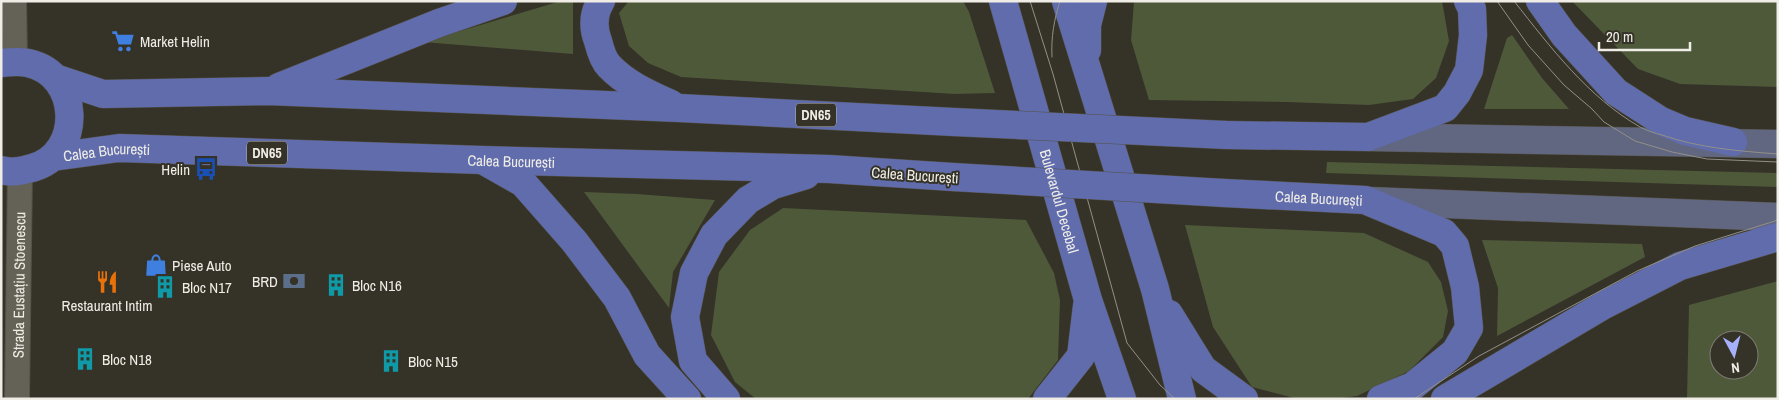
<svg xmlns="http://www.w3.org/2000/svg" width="1779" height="400" font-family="'Archivo Narrow',sans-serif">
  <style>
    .green { fill: #4e593a; fill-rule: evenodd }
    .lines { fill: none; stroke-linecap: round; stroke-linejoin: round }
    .minor-casing { stroke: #545148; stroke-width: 26 }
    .secondary-casing { stroke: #545148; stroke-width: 29 }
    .primary-casing { stroke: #545148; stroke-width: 29 }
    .minor { stroke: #646156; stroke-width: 24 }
    .secondary { stroke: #626781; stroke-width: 28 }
    .primary { stroke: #606cac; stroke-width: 28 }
    .tram { stroke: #929087; stroke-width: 1 }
    .primary-bridge-casing { stroke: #545148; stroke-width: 29; stroke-linecap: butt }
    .primary-bridge { stroke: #606cac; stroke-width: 28 }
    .labels { text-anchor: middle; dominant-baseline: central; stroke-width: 4; stroke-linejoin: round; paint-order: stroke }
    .shield { fill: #353228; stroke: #b7b5ad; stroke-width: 1 }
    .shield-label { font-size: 14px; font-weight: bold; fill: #efede6 }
    .poi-label { font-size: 15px; fill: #efede6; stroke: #353228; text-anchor: start }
    .street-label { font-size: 15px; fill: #efede6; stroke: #353228 }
  </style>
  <rect width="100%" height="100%" fill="#353228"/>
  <g class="green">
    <polygon points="561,1 573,1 573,54 423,42"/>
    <polygon points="629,1 963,1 969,12 995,93 955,94 681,77 648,63 629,46 619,13"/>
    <polygon points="1134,1 1442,1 1449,41 1436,78 1413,99 1369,105 1286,102 1149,100 1131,40"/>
    <polygon points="1572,1 1778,1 1778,87 1680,84 1638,69"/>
    <polygon points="1512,35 1542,78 1569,109 1484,109 1507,38"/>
    <polygon points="1327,162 1778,173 1778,187 1326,173"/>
    <polygon points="584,192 637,194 715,200 673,272 669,308"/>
    <polygon points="783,208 1026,220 1054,273 1060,300 1058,360 1028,399 756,399 735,382 711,335 719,272 750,230"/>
    <polygon points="1185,225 1364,233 1428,262 1441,282 1448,311 1443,337 1409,371 1357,396 1334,399 1298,399 1252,387 1213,327"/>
    <polygon points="1482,240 1642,244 1645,257 1497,336 1498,288"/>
    <path d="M 1778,281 L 1778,399 L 1687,399 L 1689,305 ZM 1719,340 L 1749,340 L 1749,370 L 1719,370 Z"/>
  </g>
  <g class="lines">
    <defs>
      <g id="minor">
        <polyline points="14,1 15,61"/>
        <path id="s1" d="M 17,399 L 20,171"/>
      </g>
      <g id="secondary">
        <polyline points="1369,137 1778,144"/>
        <polyline points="1369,201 1778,217"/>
      </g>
      <g id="primary">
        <path d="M 601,1 C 593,14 593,28 598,41 C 600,49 603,60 609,66 C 626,84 649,94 671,104"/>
        <path id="s2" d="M 1003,1 L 1088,300 L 1122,399"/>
        <polyline points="1066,1 1155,289 1182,399"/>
        <polyline points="1540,1 1564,35 1616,92 1661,121 1685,131 1733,142"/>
        <polyline points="1087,50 1087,25 1093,1"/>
        <path d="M 1,63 C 10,62 19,61 28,63 C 81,74 84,154 32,168 C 21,171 12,173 1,170"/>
        <polyline points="55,78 103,94 268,91 679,108 954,122"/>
        <polyline points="279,87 439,23 503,1"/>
        <polyline points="1226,135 1368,137 1445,108 1457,93 1469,70 1473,35 1472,9 1468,1"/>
        <path id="s3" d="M 53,157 L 119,148 L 482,160 L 829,169 L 953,177"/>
        <polyline points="486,162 523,183 574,241 617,298 647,355 687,399"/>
        <path id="s4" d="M 1224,193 L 1365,200 L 1444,233 L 1455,246 L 1465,287 L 1469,328 L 1455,352 L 1413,386 L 1381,399"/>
        <polyline points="1169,314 1203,369 1244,399"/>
        <polyline points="726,399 693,361 685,317 694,273 714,235 748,200 773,185 806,175"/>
        <polyline points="1047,399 1081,356 1087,306"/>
        <polyline points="1445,399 1604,305 1680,266 1778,237"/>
      </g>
    </defs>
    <use href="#minor" class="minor-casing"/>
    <use href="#secondary" class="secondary-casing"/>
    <use href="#primary" class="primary-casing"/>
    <use href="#minor" class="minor"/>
    <use href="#secondary" class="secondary"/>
    <use href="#primary" class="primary"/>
    <g class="tram">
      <polyline points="1030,1 1053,74 1127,343 1160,385 1175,399"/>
      <polyline points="1497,1 1528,45 1564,85 1592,109 1604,122 1635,141 1672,152 1707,159 1778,162"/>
      <path d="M 1514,1 C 1551,48 1588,97 1640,127 C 1647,131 1655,133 1662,135 C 1699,148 1738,151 1778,154"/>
      <path d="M 1052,57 C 1051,37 1054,20 1060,1"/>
      <polyline points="1414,399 1479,356 1637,271 1695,246 1778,220"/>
    </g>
    <defs>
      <g id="primary-bridge">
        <polyline points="954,122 1226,135"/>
        <polyline points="953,177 1224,193"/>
      </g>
    </defs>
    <use href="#primary-bridge" class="primary-bridge-casing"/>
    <use href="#primary-bridge" class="primary-bridge"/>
  </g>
  <defs>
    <symbol id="supermarket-bare" viewBox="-9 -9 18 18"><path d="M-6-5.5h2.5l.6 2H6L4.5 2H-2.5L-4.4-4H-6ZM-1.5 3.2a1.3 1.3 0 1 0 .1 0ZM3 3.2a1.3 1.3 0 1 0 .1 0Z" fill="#3f7fe0" stroke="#353228" stroke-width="2.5" paint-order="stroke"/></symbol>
    <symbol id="bus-bare" viewBox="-9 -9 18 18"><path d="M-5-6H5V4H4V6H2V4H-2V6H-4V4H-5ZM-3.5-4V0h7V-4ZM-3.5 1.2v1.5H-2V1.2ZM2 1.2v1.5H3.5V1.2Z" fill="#1a4fb4" stroke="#353228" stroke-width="2.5" paint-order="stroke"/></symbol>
    <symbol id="shop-bare" viewBox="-9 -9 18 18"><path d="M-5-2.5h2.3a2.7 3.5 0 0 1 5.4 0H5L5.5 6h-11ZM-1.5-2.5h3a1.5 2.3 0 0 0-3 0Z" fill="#3f7fe0" stroke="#353228" stroke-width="2.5" paint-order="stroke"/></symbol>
    <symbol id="bank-bare" viewBox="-9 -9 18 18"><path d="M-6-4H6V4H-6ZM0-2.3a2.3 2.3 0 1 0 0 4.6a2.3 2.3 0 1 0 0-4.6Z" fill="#5c6f8a" stroke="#353228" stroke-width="2.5" paint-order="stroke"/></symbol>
    <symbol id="restaurant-bare" viewBox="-9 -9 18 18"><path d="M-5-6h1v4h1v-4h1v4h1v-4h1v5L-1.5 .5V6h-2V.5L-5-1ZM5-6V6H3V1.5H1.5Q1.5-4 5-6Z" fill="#e8710a" stroke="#353228" stroke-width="2.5" paint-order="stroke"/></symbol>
    <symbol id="building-bare" viewBox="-9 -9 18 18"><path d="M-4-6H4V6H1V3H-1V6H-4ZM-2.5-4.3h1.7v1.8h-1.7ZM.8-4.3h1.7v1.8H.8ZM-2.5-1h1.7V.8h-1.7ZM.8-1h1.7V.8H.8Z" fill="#0f9aa8" stroke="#353228" stroke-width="2.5" paint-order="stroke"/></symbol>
  </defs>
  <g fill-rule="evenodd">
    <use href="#supermarket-bare" x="107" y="25" width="32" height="32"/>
    <use href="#bus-bare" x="190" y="153" width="32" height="32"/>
    <use href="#shop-bare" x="140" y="249" width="32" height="32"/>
    <use href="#bank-bare" x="278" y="265" width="32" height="32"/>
    <use href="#restaurant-bare" x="91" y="266" width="32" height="32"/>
    <use href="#building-bare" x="320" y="269" width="32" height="32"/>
    <use href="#building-bare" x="149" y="271" width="32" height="32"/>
    <use href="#building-bare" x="69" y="343" width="32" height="32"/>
    <use href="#building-bare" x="375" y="345" width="32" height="32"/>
  </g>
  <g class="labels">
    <g class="shield">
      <rect x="796" y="103.5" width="40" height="23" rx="4"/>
      <rect x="247" y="141.5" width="40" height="23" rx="4"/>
    </g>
    <g class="shield-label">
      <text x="816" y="115">DN65</text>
      <text x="267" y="153">DN65</text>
    </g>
    <g class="poi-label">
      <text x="140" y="41">Market Helin</text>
      <text x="190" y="169" text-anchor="end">Helin</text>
      <text x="172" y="265">Piese Auto</text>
      <text x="278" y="281" text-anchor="end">BRD</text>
      <text x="352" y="285">Bloc N16</text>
      <text x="182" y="287">Bloc N17</text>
      <text x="107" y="305" text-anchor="middle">Restaurant Intim</text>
      <text x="102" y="359">Bloc N18</text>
      <text x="408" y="361">Bloc N15</text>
    </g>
    <g class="street-label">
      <text stroke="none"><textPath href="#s3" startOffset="54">Calea București</textPath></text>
      <text stroke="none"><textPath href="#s3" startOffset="459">Calea București</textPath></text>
      <text transform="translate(915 175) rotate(4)">Calea București</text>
      <text stroke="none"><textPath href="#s4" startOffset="95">Calea București</textPath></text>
      <text stroke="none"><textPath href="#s2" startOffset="208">Bulevardul Decebal</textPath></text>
      <text stroke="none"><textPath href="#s1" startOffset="114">Strada Eustațiu Stoenescu</textPath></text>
    </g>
  </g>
  <rect width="1779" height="400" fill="none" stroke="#efede6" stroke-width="5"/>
  <g transform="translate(1734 355) rotate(173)"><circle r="24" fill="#353228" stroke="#7f7d74"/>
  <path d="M0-4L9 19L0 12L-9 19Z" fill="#a6b1fc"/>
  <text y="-8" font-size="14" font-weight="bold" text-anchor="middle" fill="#efede6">N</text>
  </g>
  <path d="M1599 42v8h91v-8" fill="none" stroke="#efede6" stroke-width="2.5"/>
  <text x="1606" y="42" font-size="15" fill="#efede6" stroke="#353228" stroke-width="4" paint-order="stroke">20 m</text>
</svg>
